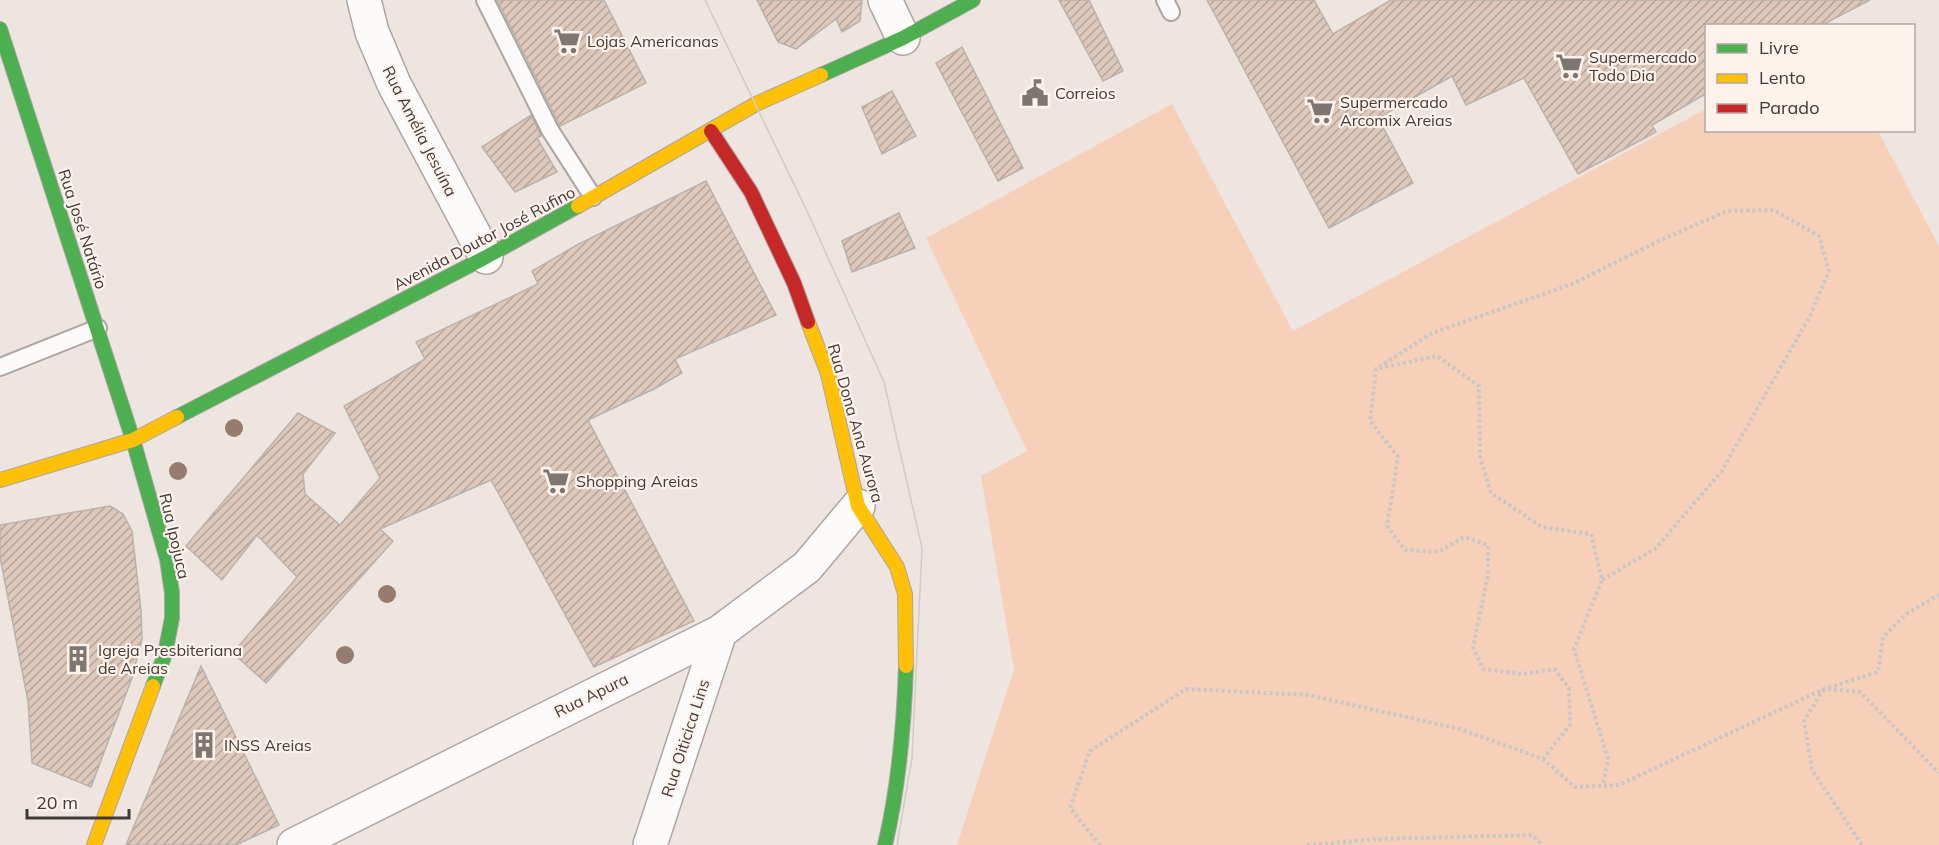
<svg xmlns="http://www.w3.org/2000/svg" width="1939" height="845" font-family="Mulish,sans-serif">
  <style>
    .grass { fill: #f7d0ba }
    .building { fill: url(#building-hatch); stroke: #bab2ae; stroke-width: 1.5 }
    .lines { fill: none; stroke-linecap: round; stroke-linejoin: round }
    .lane-casing { stroke: #ada5a1; stroke-width: 20 }
    .street-casing { stroke: #ada5a1; stroke-width: 36 }
    .fast-casing { stroke: #ada5a1; stroke-width: 16 }
    .slow-casing { stroke: #ada5a1; stroke-width: 16 }
    .jam-casing { stroke: #ada5a1; stroke-width: 16 }
    .path { stroke: #c9c6c4; stroke-width: 4; stroke-dasharray: 3 3; stroke-linecap: butt }
    .lane { stroke: #fdfbfa; stroke-width: 16 }
    .street { stroke: #fdfbfa; stroke-width: 33 }
    .fast { stroke: #4caf50; stroke-width: 14 }
    .slow { stroke: #ffc107; stroke-width: 14 }
    .jam { stroke: #c62828; stroke-width: 14 }
    .tram { stroke: #cfccca; stroke-width: 1.5 }
    .tree { fill: #957c6e }
    .labels { text-anchor: middle; dominant-baseline: central; stroke-width: 4.5; stroke-linejoin: round; paint-order: stroke }
    .poi-label { font-size: 16px; fill: #413a36; stroke: #fdf2ec; text-anchor: start }
    .street-label { font-size: 16px; fill: #413a36; stroke: #fdf2ec }
  </style>
  <defs>
    <pattern id="building-hatch" width="6" height="6" patternUnits="userSpaceOnUse" patternTransform="scale(1.5)"><rect width="6" height="6" fill="#dec8bb"/><path d="M-1 1l2-2M0 6l6-6M5 7l2-2" fill="none" stroke="#b6a399"/></pattern>
  </defs>
  <rect width="100%" height="100%" fill="#efe5e0"/>
  <polygon class="grass" points="1172,104 1293,331 1706,109 1706,130 1878,131 1939,246 1939,845 957,845 1014,669 981,476 1027,451 926,238"/>
  <g class="building">
    <polygon points="497,0 604,0 646,83 560,126"/>
    <polygon points="757,0 862,0 860,21 842,32 836,19 796,49 778,42"/>
    <polygon points="1059,0 1089,0 1123,71 1103,81"/>
    <polygon points="1207,0 1314,0 1333,34 1391,0 1870,0 1820,26 1707,26 1707,93 1652,125 1656,132 1578,174 1524,78 1466,105 1452,76 1378,118 1413,183 1329,228"/>
    <polygon points="962,47 1023,168 998,181 936,63"/>
    <polygon points="892,91 916,136 882,154 862,107"/>
    <polygon points="531,115 541,136 537,138 557,172 515,192 482,147"/>
    <polygon points="706,181 776,315 675,359 682,373 656,388 588,420 694,621 594,667 491,480 380,529 393,541 266,683 233,653 297,577 257,535 222,580 186,546 298,413 335,433 303,474 305,494 340,525 380,478 344,406 425,359 416,342 538,284 532,271 577,245"/>
    <polygon points="899,213 915,248 852,272 842,241"/>
    <polygon points="110,506 123,514 132,531 141,611 142,639 132,678 91,787 32,763 28,701 0,557 0,525"/>
    <polygon points="201,666 279,825 236,845 126,845"/>
  </g>
  <g class="lines">
    <defs>
      <g id="lane">
        <polyline points="485,0 550,130 593,197"/>
        <polyline points="1165,0 1171,12"/>
        <polyline points="0,367 98,328"/>
      </g>
      <g id="street">
        <polyline points="364,0 372,32 394,84 486,257"/>
        <polyline points="885,0 903,38"/>
        <polyline points="294,845 720,632 807,567 858,506"/>
        <polyline points="650,845 720,632"/>
      </g>
      <g id="fast">
        <polyline points="0,29 133,440 167,559 172,593 172,618 165,654 153,686"/>
        <polyline points="821,75 903,38 973,0"/>
        <polyline points="177,417 486,257 578,206"/>
        <path d="M 885,845 C 899,786 904,727 906,666"/>
      </g>
      <g id="slow">
        <polyline points="578,206 756,104 821,75"/>
        <polyline points="808,322 828,374 858,506 897,567 905,594 906,666"/>
        <polyline points="0,480 133,440 177,417"/>
        <polyline points="94,845 153,686"/>
      </g>
      <polyline id="jam" points="711,131 751,192 794,283 808,322"/>
    </defs>
    <use href="#lane" class="lane-casing"/>
    <use href="#street" class="street-casing"/>
    <use href="#fast" class="fast-casing"/>
    <use href="#slow" class="slow-casing"/>
    <use href="#jam" class="jam-casing"/>
    <g class="path">
      <polyline points="1379,367 1432,333 1572,284 1661,240 1727,211 1774,210 1819,236 1829,271 1810,316 1721,472 1656,548 1602,580"/>
      <polyline points="1824,689 1804,721 1812,770 1862,845"/>
      <polyline points="1828,689 1860,692 1939,773"/>
      <polyline points="1543,759 1570,725 1569,688 1554,669 1522,674 1483,669 1473,648 1488,575 1488,545 1464,537 1439,552 1405,550 1387,526 1398,457 1370,421 1376,369 1437,356 1479,386 1480,457 1491,493 1542,527 1591,534 1602,580 1574,649 1608,759 1603,786"/>
      <polyline points="1100,845 1070,808 1090,751 1186,689 1308,695 1460,729 1543,759 1575,787 1619,785 1824,689 1878,672 1883,637 1906,614 1939,595"/>
      <polyline points="1307,845 1377,839 1532,835 1543,845"/>
    </g>
    <use href="#lane" class="lane"/>
    <use href="#street" class="street"/>
    <use href="#fast" class="fast"/>
    <use href="#slow" class="slow"/>
    <use href="#jam" class="jam"/>
    <polyline class="tram" points="705,0 807,211 884,382 922,548 912,758 897,845"/>
  </g>
  <g class="tree">
    <circle cx="234" cy="428" r="9"/>
    <circle cx="178" cy="471" r="9"/>
    <circle cx="387" cy="594" r="9"/>
    <circle cx="345" cy="655" r="9"/>
  </g>
  <defs>
    <symbol id="supermarket-bare" viewBox="-9 -9 18 18"><path d="M-6-5.5h2.5l.6 2H6L4.5 2H-2.5L-4.4-4H-6ZM-1.5 3.2a1.3 1.3 0 1 0 .1 0ZM3 3.2a1.3 1.3 0 1 0 .1 0Z" fill="#7e7672" stroke="#fdf2ec" stroke-width="2.5" paint-order="stroke"/></symbol>
    <symbol id="civic-bare" viewBox="-9 -9 18 18"><path d="M-.6-6.5H3V-4.5H.6V-3L4-1V1h2V6H-6V1h2V-1L-.6-3ZM-1.2 2.5V6h2.4V2.5Z" fill="#7e7672" stroke="#fdf2ec" stroke-width="2.5" paint-order="stroke"/></symbol>
    <symbol id="building-bare" viewBox="-9 -9 18 18"><path d="M-4-6H4V6H1V3H-1V6H-4ZM-2.5-4.3h1.7v1.8h-1.7ZM.8-4.3h1.7v1.8H.8ZM-2.5-1h1.7V.8h-1.7ZM.8-1h1.7V.8H.8Z" fill="#7e7672" stroke="#fdf2ec" stroke-width="2.5" paint-order="stroke"/></symbol>
  </defs>
  <g fill-rule="evenodd">
    <use href="#supermarket-bare" x="548" y="22" width="38" height="38"/>
    <use href="#supermarket-bare" x="1550" y="47" width="38" height="38"/>
    <use href="#civic-bare" x="1016" y="74" width="38" height="38"/>
    <use href="#supermarket-bare" x="1301" y="92" width="38" height="38"/>
    <use href="#supermarket-bare" x="537" y="462" width="38" height="38"/>
    <use href="#building-bare" x="59" y="640" width="38" height="38"/>
    <use href="#building-bare" x="185" y="726" width="38" height="38"/>
  </g>
  <g class="labels">
    <g class="poi-label">
      <text x="587" y="41">Lojas Americanas</text>
      <text x="1589" y="57">Supermercado<tspan x="1589" dy="18">Todo Dia</tspan></text>
      <text x="1055" y="93">Correios</text>
      <text x="1340" y="102">Supermercado<tspan x="1340" dy="18">Arcomix Areias</tspan></text>
      <text x="576" y="481">Shopping Areias</text>
      <text x="98" y="650">Igreja Presbiteriana<tspan x="98" dy="18">de Areias</tspan></text>
      <text x="224" y="745">INSS Areias</text>
    </g>
    <g class="street-label">
      <text transform="translate(420 131) rotate(63)">Rua Amélia Jesuína</text>
      <text transform="translate(83 229) rotate(72)">Rua José Natário</text>
      <text transform="translate(484 238) rotate(-28)">Avenida Doutor José Rufino</text>
      <text transform="translate(856 423) rotate(74)">Rua Dona Ana Aurora</text>
      <text transform="translate(175 536) rotate(77)">Rua Ipojuca</text>
      <text transform="translate(591 695) rotate(-26)">Rua Apura</text>
      <text transform="translate(685 738) rotate(-72)">Rua Oiticica Lins</text>
    </g>
  </g>
  <rect x="1705" y="24" width="210" height="108" fill="#fdf2ec" stroke="#b2a8a3" stroke-width="1.5"/>
  <rect x="1717" y="44" width="30" height="9" fill="#4caf50" stroke="#b2a8a3" stroke-width="1.5"/>
  <text x="1759" y="54" font-size="18" fill="#413a36">Livre</text>
  <rect x="1717" y="74" width="30" height="9" fill="#ffc107" stroke="#b2a8a3" stroke-width="1.5"/>
  <text x="1759" y="84" font-size="18" fill="#413a36">Lento</text>
  <rect x="1717" y="104" width="30" height="9" fill="#c62828" stroke="#b2a8a3" stroke-width="1.5"/>
  <text x="1759" y="114" font-size="18" fill="#413a36">Parado</text>
  <path d="M27 809v9h102v-9" fill="none" stroke="#413a36" stroke-width="3"/>
  <text x="36" y="809" font-size="18" fill="#413a36" stroke="#fdf2ec" stroke-width="4.5" paint-order="stroke">20 m</text>
</svg>
